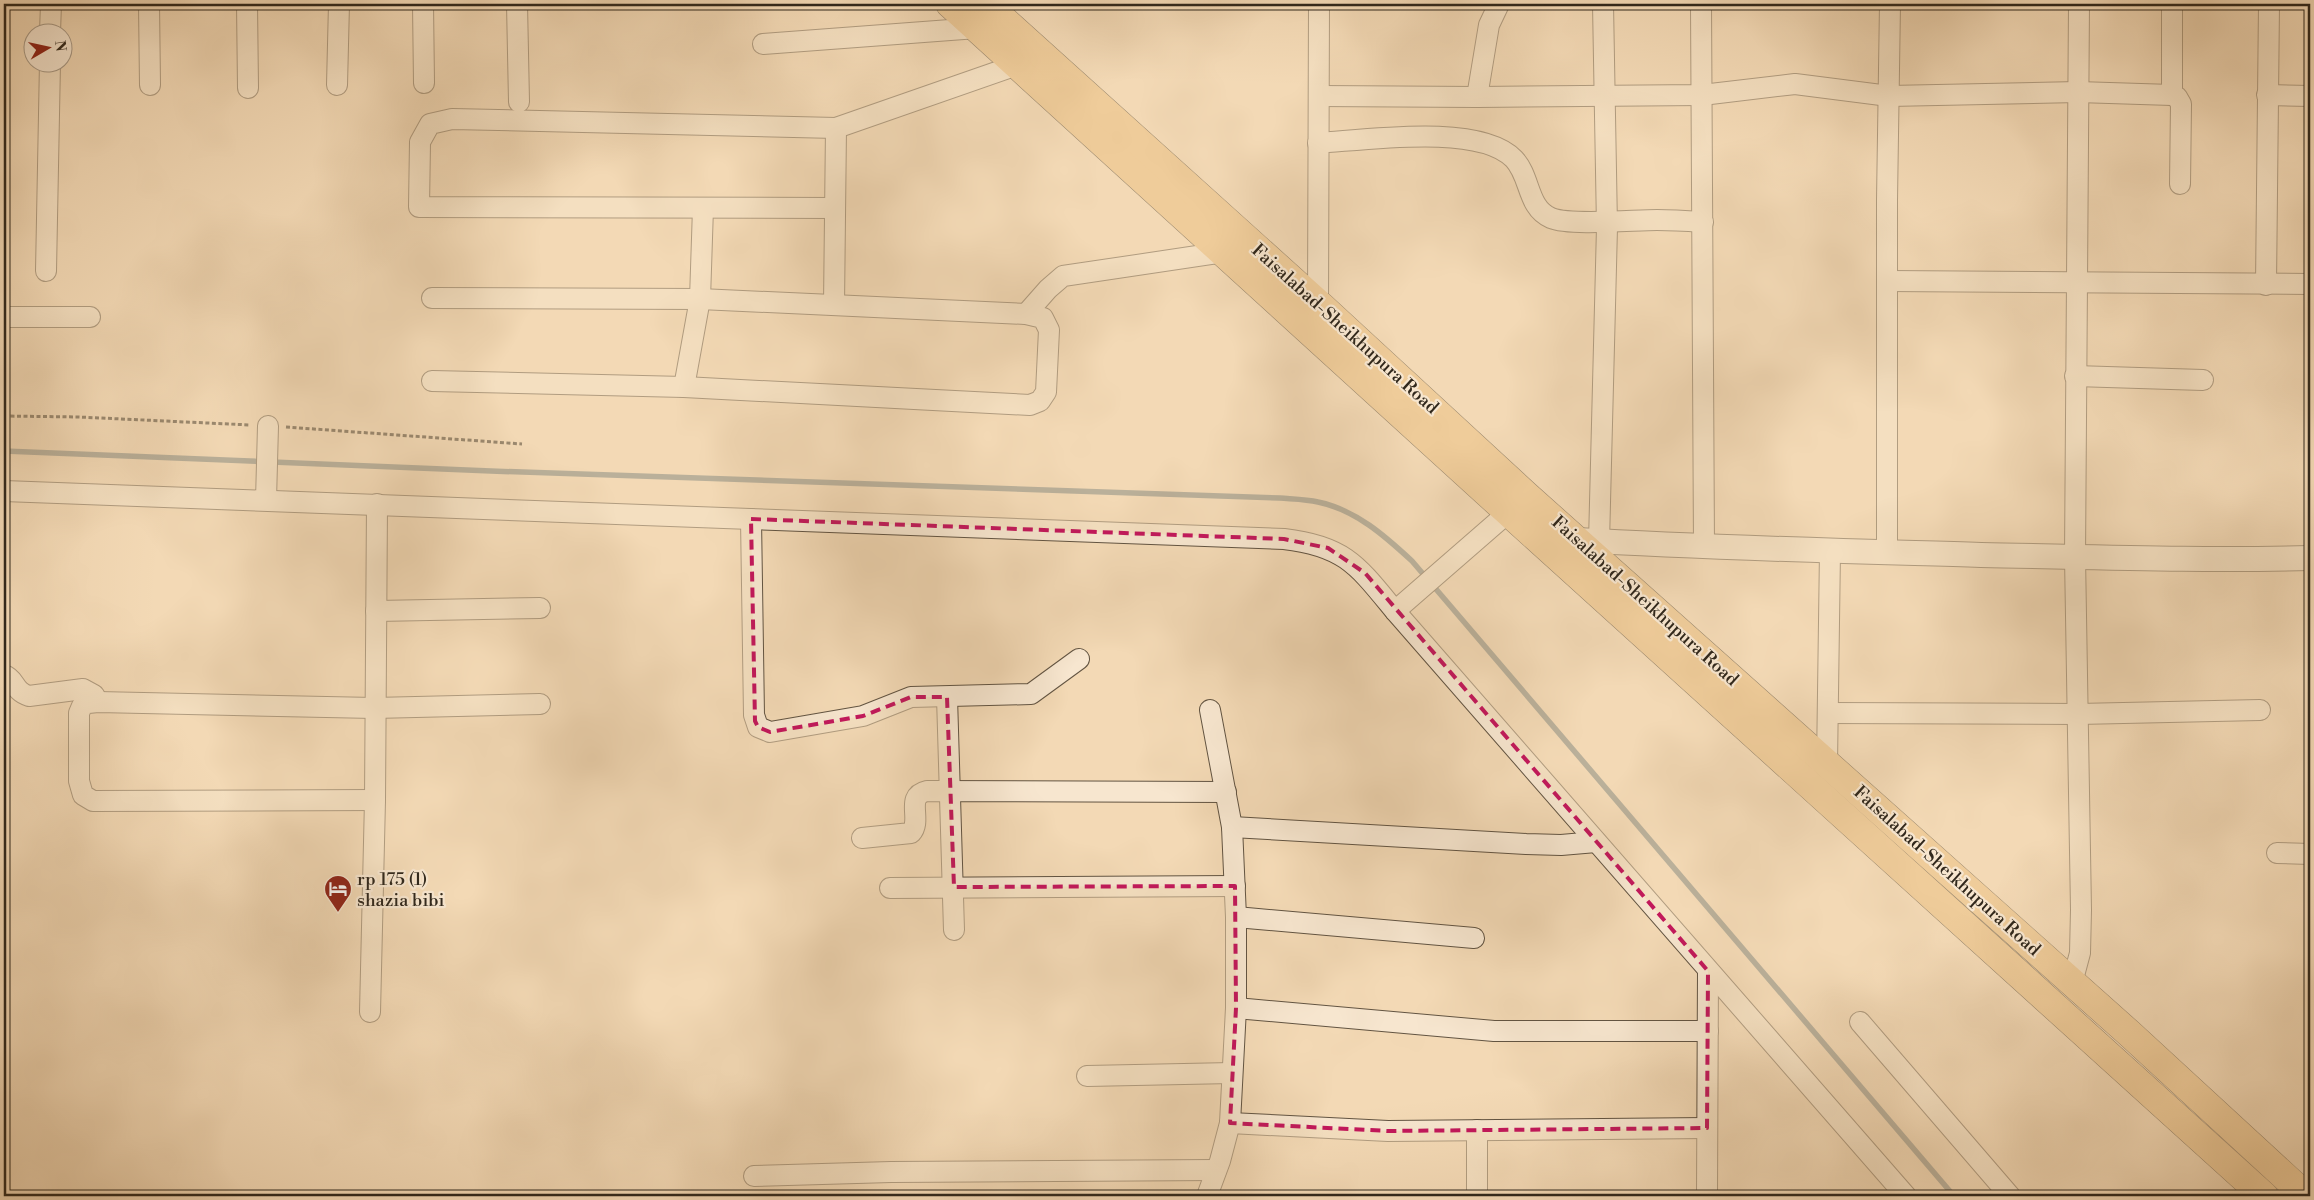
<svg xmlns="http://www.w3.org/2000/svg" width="2314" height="1200" font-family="'Libre Bodoni',serif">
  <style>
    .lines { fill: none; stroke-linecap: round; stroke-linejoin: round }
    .stream { stroke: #757e7b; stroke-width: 5.5 }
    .minor-casing { stroke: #625442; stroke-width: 22 }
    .tertiary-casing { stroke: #625442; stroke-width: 26 }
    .trunk-casing { stroke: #31281c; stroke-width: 29 }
    .path { stroke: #31281c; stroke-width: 3; stroke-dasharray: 4 2.5; stroke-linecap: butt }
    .minor { stroke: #f7e6cf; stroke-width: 20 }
    .tertiary { stroke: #f7e6cf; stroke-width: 24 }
    .trunk { stroke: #eabc7a; stroke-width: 28 }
    .marked { fill: none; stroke: #c2185b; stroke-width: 4; stroke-dasharray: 10 6; stroke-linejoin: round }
    .labels { text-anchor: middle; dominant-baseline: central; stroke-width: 4.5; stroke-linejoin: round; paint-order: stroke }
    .street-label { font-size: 18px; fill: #31281c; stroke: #f7e6cf }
    .poi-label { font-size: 18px; fill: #31281c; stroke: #f7e6cf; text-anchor: start }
  </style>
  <rect width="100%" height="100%" fill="#f3d9b5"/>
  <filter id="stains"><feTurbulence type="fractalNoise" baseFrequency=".004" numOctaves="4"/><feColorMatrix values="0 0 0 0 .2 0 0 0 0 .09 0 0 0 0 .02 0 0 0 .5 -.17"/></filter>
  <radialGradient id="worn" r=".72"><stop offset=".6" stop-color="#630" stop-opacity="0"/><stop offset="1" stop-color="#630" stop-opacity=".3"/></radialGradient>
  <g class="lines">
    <path class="stream" d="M 4,451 L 491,471 L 1280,498 C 1292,499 1306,499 1318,502 C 1356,510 1385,536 1412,561 L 1954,1196"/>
    <defs>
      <g id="minor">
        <polyline points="149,4 150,85"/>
        <polyline points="247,4 248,88"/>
        <polyline points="423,4 424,83"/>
        <polyline points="517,4 519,102"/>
        <polyline points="1701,4 1704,547"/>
        <polyline points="2172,4 2172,95"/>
        <polyline points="50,32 51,4"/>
        <polyline points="763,44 977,28"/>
        <polyline points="337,85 339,4"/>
        <polyline points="2267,95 2310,96"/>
        <polyline points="1319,96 1477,97 1702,95 1795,84 1889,96 2078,92 2172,95 2177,97 2181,104 2180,184"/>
        <polyline points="1477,97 1489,25 1499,4"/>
        <path d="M 1318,143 C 1366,140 1480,123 1514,159 C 1531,177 1527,208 1551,218 C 1570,226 1634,220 1657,220 C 1672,220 1688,221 1703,222"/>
        <polyline points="835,208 419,207 420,142 430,124 452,119 836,128 1017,65"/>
        <polyline points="46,271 50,62"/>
        <polyline points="1887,281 2310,284"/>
        <polyline points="2266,285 2269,4"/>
        <polyline points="432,298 700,299 1026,314 1043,318 1049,330 1046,392 1040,401 1030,405 684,387 432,381"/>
        <polyline points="1318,303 1319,4"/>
        <polyline points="834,305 836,128"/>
        <polyline points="1026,314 1048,289 1063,276 1224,252"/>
        <polyline points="4,317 90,317"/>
        <polyline points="2075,376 2203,380"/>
        <polyline points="684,387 700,299 703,208"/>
        <path d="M 4,491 L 1284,539 C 1345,546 1358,566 1395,611 L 1906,1196"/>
        <polyline points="266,500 268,426"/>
        <polyline points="751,519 754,715 758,727 770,732 863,716 911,697 1031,694 1079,659"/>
        <polyline points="1599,542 1607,227 1603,4"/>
        <polyline points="1887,552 1887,200 1890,4"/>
        <polyline points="376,611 540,608"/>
        <polyline points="1395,611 1518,504"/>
        <path d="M 4,675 C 16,679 13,691 29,696 L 83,689 L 94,695 L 98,702"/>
        <polyline points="947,697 954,930"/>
        <polyline points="1828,713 2078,714 2260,710"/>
        <polyline points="1827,764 1830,551"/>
        <polyline points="375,800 93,801 83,795 79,781 79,713 82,706 88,703 98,702 374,708 540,704"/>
        <polyline points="1232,827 1526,844 1561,845 1596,842"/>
        <path d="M 862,838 L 911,833 C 923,820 904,796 927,791 L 1226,792"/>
        <polyline points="2277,853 2310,854"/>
        <polyline points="890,888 1235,886"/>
        <polyline points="1236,917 1474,938"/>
        <polyline points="2072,983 2080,953 2081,910 2075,557 2079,4"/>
        <polyline points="1236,1008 1494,1031 1708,1031"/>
        <polyline points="370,1012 375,800 377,504"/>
        <polyline points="1860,1022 2010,1196"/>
        <polyline points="1087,1076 1232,1073"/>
        <polyline points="1230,1123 1388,1131 1707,1128"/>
        <polyline points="1477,1130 1477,1196"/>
        <polyline points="754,1176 891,1172 1216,1170"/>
        <polyline points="1207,1196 1220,1161 1230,1123 1236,1008 1236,917 1232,827 1210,710"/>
        <polyline points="1707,1196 1708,971"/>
      </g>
      <path id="tertiary" d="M 1577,540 C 1712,548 1846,551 1981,555 C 2091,557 2201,561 2310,558"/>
      <g id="trunk">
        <polyline points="950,4 1508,512 2264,1196"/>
        <polyline points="986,4 1322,307 1527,496 2130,1034 2306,1196"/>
      </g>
    </defs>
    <use href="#minor" class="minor-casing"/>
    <use href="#tertiary" class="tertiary-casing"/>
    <use href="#trunk" class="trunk-casing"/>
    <g class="path">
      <polyline points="4,416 79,417 250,425"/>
      <polyline points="286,427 522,444"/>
    </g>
    <use href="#minor" class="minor"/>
    <use href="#tertiary" class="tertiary"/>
    <use href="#trunk" class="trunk"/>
  </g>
  <path d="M0 0H2314V1200H0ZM 751,519 L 1284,539 L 1328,548 L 1365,573 L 1708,971 L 1707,1128 L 1388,1131 L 1230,1123 L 1236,1008 L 1235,886 L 954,887 L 947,697 L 911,697 L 863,716 L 770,732 L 758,727 L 755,721 Z" fill="#f3d9b5" fill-opacity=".55" fill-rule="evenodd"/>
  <path class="marked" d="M 751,519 L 1284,539 L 1328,548 L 1365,573 L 1708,971 L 1707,1128 L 1388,1131 L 1230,1123 L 1236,1008 L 1235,886 L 954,887 L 947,697 L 911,697 L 863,716 L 770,732 L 758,727 L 755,721 Z"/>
  <defs>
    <symbol id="hotel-pin" viewBox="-11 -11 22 30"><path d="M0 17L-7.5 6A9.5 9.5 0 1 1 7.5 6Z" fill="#8f2418" stroke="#f7e6cf"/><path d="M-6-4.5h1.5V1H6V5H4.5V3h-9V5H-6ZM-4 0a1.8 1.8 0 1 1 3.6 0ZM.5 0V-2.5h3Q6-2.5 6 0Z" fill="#fff"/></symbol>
  </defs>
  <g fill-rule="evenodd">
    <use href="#hotel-pin" x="322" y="873" width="32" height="43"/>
  </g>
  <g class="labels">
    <g class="street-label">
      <text transform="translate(1345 329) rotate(42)">Faisalabad-Sheikhupura Road</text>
      <text transform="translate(1645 601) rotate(42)">Faisalabad-Sheikhupura Road</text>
      <text transform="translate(1947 871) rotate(42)">Faisalabad-Sheikhupura Road</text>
    </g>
    <g class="poi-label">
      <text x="357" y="879">rp 175 (1)<tspan x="357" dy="21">shazia bibi</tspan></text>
    </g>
  </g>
  <rect width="2314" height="1200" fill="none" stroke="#f3d9b5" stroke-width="20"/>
  <rect x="5" y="5" width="2304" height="1190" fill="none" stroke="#31281c" stroke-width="2.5"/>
  <rect x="10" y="10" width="2294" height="1180" fill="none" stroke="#31281c"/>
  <g transform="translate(48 48) rotate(81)"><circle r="24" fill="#f7e6cf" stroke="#a89a87"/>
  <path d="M0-4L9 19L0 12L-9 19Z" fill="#8f2418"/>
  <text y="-8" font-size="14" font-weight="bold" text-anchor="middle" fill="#31281c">N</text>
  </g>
  <rect width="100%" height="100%" filter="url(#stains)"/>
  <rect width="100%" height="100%" fill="url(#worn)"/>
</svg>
